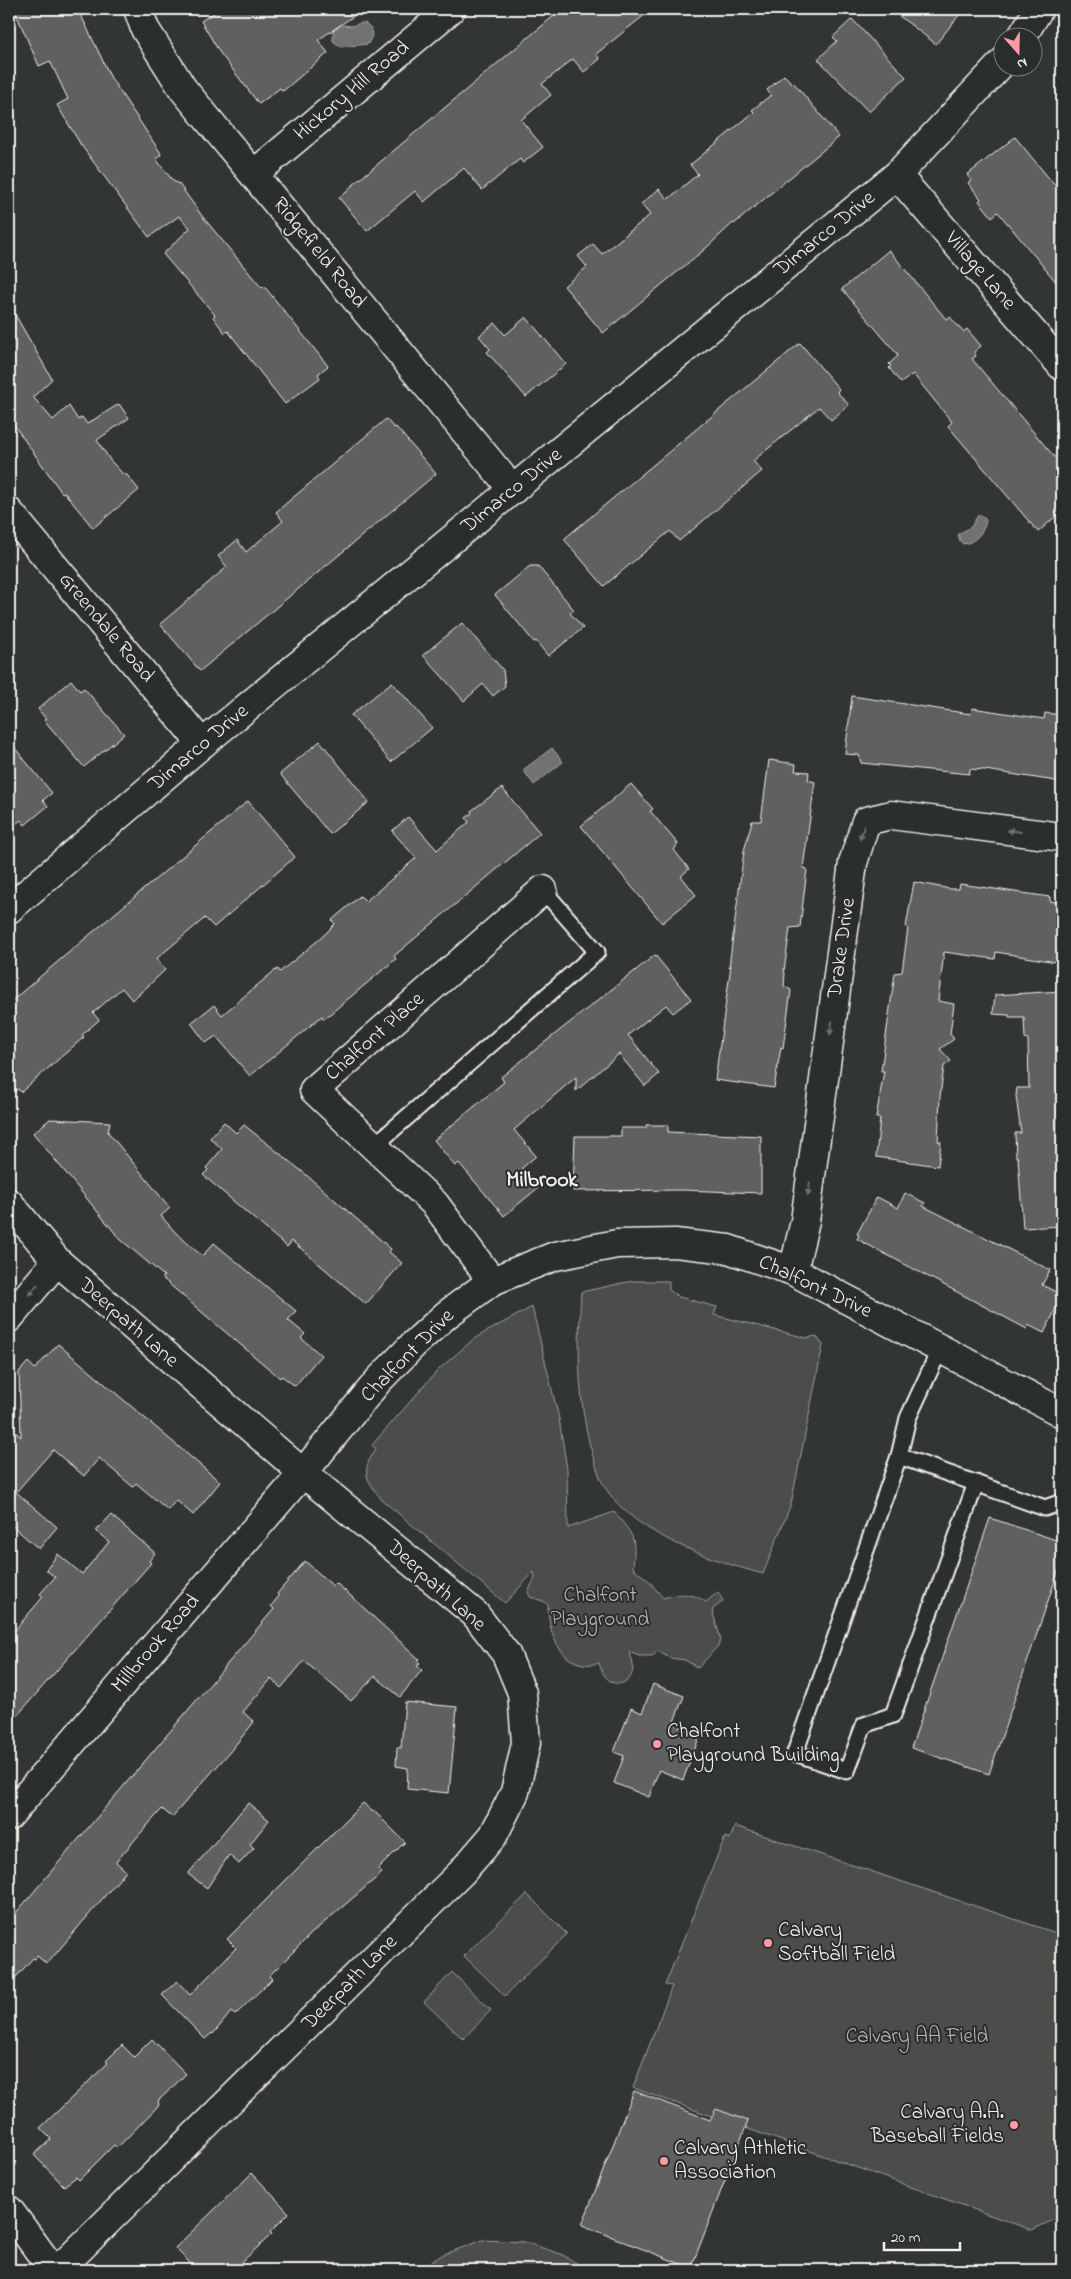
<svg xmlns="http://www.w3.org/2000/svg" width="1071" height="2279" font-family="'Indie Flower',sans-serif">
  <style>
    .green { fill: #4b4d4c; stroke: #a09f9a }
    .water { fill: #727370; stroke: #a6a5a0 }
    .building { fill: #5f605f; stroke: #f4f1e8 }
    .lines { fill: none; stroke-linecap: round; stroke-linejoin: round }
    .service-casing { stroke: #f4f1e8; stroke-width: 19 }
    .minor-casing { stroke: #f4f1e8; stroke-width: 31 }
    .service { stroke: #2a2d2e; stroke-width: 15 }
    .minor { stroke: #2a2d2e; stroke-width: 28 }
    .oneway { fill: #71726f }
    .poi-dot { fill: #ff9aa2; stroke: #2a2d2e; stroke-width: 2 }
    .labels { text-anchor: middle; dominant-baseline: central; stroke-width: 4; stroke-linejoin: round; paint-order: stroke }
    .street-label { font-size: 21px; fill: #f4f1e8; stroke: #2a2d2e }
    .park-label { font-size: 21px; fill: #b9b8b1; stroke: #2a2d2e }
    .poi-label { font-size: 21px; fill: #f4f1e8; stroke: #2a2d2e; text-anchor: start }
    .neighbourhood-label { font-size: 22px; font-weight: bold; fill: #f4f1e8; stroke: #2a2d2e }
  </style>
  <rect width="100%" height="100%" fill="#323535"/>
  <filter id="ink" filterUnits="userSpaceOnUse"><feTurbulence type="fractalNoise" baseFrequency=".02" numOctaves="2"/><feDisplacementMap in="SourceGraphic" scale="10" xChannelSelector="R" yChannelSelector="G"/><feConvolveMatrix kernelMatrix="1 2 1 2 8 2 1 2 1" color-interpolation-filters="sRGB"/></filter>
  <g filter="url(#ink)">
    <g class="green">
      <path d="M 632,1281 L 669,1281 L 669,1290 L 679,1297 L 717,1307 L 714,1315 L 807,1338 L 816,1336 L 823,1345 L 791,1504 L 763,1574 C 712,1560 637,1536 606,1489 C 599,1478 596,1465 592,1453 C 577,1400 578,1346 581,1292 Z"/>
      <path d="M 532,1307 L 559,1419 L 567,1469 L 568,1528 L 614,1512 C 634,1536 636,1536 633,1568 L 649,1581 L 663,1598 C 680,1593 691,1592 706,1602 L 718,1592 L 723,1601 L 712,1610 L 721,1640 L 718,1646 L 698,1668 L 685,1660 L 670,1658 L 657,1651 L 653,1656 L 639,1656 L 629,1652 C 645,1683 609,1699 599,1663 C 563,1672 548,1636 548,1605 L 543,1601 L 530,1597 L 528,1592 L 535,1578 L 534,1572 L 505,1603 L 381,1499 C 366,1478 360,1472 376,1449 L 372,1445 L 438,1370 L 475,1338 Z"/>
      <polygon points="735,1826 1062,1935 1062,2216 1032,2230 633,2088 672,1986 665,1985 725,1837 730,1839"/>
      <polygon points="527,1894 567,1934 505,1996 464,1956"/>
      <polygon points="452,1972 491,2010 463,2039 424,2002"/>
      <polygon points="483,2240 524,2242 561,2254 588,2270 419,2270 442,2255"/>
    </g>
    <g class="water">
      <polygon points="361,23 365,23 371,28 372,36 368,44 341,47 333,41 333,30 342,25 352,26"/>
      <path d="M 978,515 L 981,515 L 986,520 C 985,531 975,543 963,544 L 960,541 L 958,534 L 971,527 Z"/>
      <polygon points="552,748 563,762 534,785 523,770"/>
    </g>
    <g class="building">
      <polygon points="14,9 78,9 111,78 160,152 161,155 156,159 173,181 179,184 202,216 255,280 262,288 264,286 328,366 318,374 320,378 285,404 228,331 225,333 213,317 215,315 163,254 190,228 179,216 149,237 81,145 57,105 68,99 50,61 39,66"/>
      <polygon points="220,9 364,9 318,40 328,53 283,91 280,88 259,104 220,53 201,21"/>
      <polygon points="562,9 652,9 596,54 600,59 584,72 573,59 542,84 551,95 521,120 543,147 523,163 520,159 482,190 464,168 424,202 415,191 367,231 339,198 348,191 347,190"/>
      <polygon points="890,9 964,9 936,44"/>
      <polygon points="852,19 906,77 869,112 818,59 837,41 833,37"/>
      <polygon points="784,75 792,83 793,82 839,137 734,224 733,223 705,249 603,333 564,286 587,267 578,256 593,244 602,254 650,215 641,204 659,189 668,199 698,174 690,165 754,112 752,110 771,95 767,90"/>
      <polygon points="1015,137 1062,194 1062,289 998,212 992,217 979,201 981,199 968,183 971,180 967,175"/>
      <polygon points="889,250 946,319 950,317 963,332 967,329 981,346 974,352 976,356 972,359 1062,466 1062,511 1038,532 948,426 952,422 913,374 901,383 889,368 891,366 889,364 898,356 897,354 842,289"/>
      <polygon points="9,304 52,379 33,397 53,420 69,406 78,420 82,417 87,424 119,404 129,418 97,440 110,460 123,474 127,475 139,490 93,528 64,492 62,493 9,418"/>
      <polygon points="526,317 566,364 526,397 487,352 490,349 479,336 495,323 505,335"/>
      <polygon points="800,343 839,389 837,392 849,405 831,420 819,407 753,461 762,471 697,526 679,541 670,531 604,586 564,539"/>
      <polygon points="386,419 394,428 396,427 436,474 200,671 160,624 227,567 218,556 237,540 246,552 283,521 276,512"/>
      <polygon points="530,566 538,566 574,610 570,613 583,628 548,656 536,641 534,642 495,595"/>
      <polygon points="462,623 503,670 505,686 493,696 483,684 464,701 423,655"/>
      <polygon points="71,680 80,691 84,688 124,734 84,767 44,720 46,719 38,709"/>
      <polygon points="392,682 432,728 391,762 351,715"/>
      <polygon points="852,696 971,714 972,708 1044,719 1045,713 1062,715 1062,782 985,770 970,769 969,774 861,763 859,755 845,754"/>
      <polygon points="9,741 52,793 43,800 48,806 25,825 21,820 9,829"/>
      <polygon points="320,741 369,802 330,834 280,774"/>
      <polygon points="769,760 796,764 795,771 809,772 808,780 815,782 803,868 807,869 800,927 790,928 784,971 785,973 784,986 791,990 783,1048 781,1047 774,1088 715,1080 731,965 729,967 744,851 752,821 761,821"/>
      <polygon points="631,784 653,809 650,811 678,844 674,850 689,869 681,876 696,895 662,923 581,826"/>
      <polygon points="502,788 540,833 394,956 396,959 324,1019 322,1016 250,1076 216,1036 206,1043 191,1023 214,1005 222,1015 273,972 278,969 280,972 322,937 335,924 332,920 360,896 366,901 416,858 392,831 408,817 437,850 469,822 466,818 472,813 471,811"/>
      <polygon points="248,801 295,857 214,927 205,918 156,959 165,970 148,986 132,1000 122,988 93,1013 99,1020 82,1035 84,1037 21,1092 18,1089 9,1097 9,1003"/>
      <polygon points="914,882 950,889 959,889 960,884 1050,897 1050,901 1062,903 1062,963 996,952 995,959 944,952 938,1001 954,1004 950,1034 954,1039 940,1049 951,1061 944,1066 940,1096 938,1141 941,1142 938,1166 876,1157 880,1118 876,1118 884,1071 881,1071 895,973 902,972 908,928 906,927"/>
      <polygon points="655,955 691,999 673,1013 666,1005 628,1035 659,1074 645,1086 619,1054 576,1091 576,1077 514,1130 536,1156 522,1168 538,1188 504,1216 459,1163 455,1166 434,1140 504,1082 501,1077"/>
      <polygon points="1062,991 1062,1226 1023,1228 1018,1157 1016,1157 1015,1133 1021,1133 1016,1096 1017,1088 1029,1088 1028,1039 1025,1038 1024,1017 1009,1017 1009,1015 993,1014 995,995"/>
      <polygon points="50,1119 110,1122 108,1132 170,1208 161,1216 176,1233 202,1256 214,1243 296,1311 288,1320 305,1334 301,1338 321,1355 295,1386 282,1376 280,1378 197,1308 162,1278 164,1276 120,1239 33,1133"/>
      <polygon points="224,1122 236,1133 244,1125 304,1173 391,1249 389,1252 402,1263 366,1304 292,1241 287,1247 203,1175 208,1170 206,1168 222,1149 210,1138"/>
      <polygon points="646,1125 668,1125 668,1132 761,1136 761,1193 683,1190 573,1191 575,1136 621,1136 621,1128 646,1128"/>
      <polygon points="905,1193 925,1203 923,1206 1050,1270 1042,1285 1062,1295 1062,1297 1044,1333 1028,1325 1027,1329 857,1239 859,1235 857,1234 877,1197 898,1208"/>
      <polygon points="58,1344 220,1482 193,1515 176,1500 168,1510 136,1483 133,1487 99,1458 84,1476 53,1450 16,1492 57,1527 39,1549 9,1523 9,1426 21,1437 19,1372 28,1362 35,1369"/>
      <polygon points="111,1515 155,1553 149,1561 151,1563 9,1725 9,1637 43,1597 40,1594 55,1577 46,1570 58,1554 82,1574 109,1542 96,1531"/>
      <polygon points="990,1518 1062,1542 1062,1560 989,1774 911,1748"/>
      <polygon points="305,1561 333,1586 336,1583 352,1597 419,1659 417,1661 420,1663 417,1666 422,1670 400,1697 375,1676 351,1701 304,1661 281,1688 271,1679 243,1712 254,1722 228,1754 172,1817 162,1809 131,1844 116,1862 126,1871 47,1964 37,1956 35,1959 33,1958 9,1985 9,1921 274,1609 271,1606 279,1596 277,1594"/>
      <polygon points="653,1684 684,1696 673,1724 700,1735 683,1780 659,1770 649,1797 614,1783 624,1756 614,1752 631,1708 642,1713"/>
      <polygon points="405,1702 457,1707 449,1793 407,1789 408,1768 396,1766 397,1747 401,1748"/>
      <polygon points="248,1803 269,1820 250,1844 254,1848 239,1864 229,1855 207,1888 188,1874"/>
      <polygon points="363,1803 373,1812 374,1811 405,1842 378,1869 382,1873 313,1932 269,1976 272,1979 235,2015 231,2012 213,2034 212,2033 205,2039 162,1995 177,1981 190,1995 236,1948 227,1939"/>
      <polygon points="152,2039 186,2074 158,2101 159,2105 117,2148 114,2145 79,2180 76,2177 64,2186 34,2155 51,2139 40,2128 108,2063 106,2061 122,2045 134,2057"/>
      <polygon points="634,2091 710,2120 716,2109 748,2121 691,2268 582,2225"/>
      <polygon points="252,2173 289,2213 270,2232 272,2234 233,2270 197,2270 175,2248"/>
    </g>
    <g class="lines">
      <defs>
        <g id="service">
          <polyline points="374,1146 597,952 543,890"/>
          <polyline points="940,1349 908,1418 899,1456 1045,1508 1062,1502"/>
          <polyline points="899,1456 795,1753 847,1771 864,1725 893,1715 976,1483"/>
        </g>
        <g id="minor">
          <polyline points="138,9 145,29 183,89 513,490"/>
          <polyline points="1021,38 1039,9"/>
          <polyline points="254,174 451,9"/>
          <polyline points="897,175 1062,366"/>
          <polyline points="9,512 202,744"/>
          <polyline points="9,909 202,744 897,175 1004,61"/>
          <polyline points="9,1203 57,1261 303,1473 475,1614 506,1654 522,1693 526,1743 515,1792 493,1836 461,1873 58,2270"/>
          <polyline points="793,1271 805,1221 853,863 866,821 891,815 1062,837"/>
          <polyline points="492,1281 435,1204 314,1090 543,890"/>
          <polyline points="9,1318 57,1261"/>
          <polyline points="9,1816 303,1473 378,1381 413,1345 446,1315 492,1281 555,1256 617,1244 675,1243 728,1249 793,1271 1062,1413"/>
          <polyline points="9,2210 53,2270"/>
        </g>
      </defs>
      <use href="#service" class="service-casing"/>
      <use href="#minor" class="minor-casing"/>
      <use href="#service" class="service"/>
      <use href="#minor" class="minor"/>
    </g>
    <defs><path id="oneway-solid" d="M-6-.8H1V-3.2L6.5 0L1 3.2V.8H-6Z" transform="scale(1.25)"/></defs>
    <g class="oneway">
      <use href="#oneway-solid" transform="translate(1014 831) rotate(-173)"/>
      <use href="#oneway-solid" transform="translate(862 833) rotate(107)"/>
      <use href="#oneway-solid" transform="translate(831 1028) rotate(98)"/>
      <use href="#oneway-solid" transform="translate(809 1189) rotate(98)"/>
      <use href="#oneway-solid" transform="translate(33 1290) rotate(130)"/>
    </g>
  </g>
  <g class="poi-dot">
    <circle cx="657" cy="1744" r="5"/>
    <circle cx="768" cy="1943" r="5"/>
    <circle cx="1014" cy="2125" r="5"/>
    <circle cx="664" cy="2161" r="5"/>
  </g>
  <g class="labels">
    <g class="street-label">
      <text transform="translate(352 91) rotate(-40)">Hickory Hill Road</text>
      <text transform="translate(825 234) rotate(-39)">Dimarco Drive</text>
      <text transform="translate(319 253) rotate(51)">Ridgefield Road</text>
      <text transform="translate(980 271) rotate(49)">Village Lane</text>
      <text transform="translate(512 491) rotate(-39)">Dimarco Drive</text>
      <text transform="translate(106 628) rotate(50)">Greendale Road</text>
      <text transform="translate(199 748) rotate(-40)">Dimarco Drive</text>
      <text transform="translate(842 948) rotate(-82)">Drake Drive</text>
      <text transform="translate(375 1037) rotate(-41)">Chalfont Place</text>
      <text transform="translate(815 1287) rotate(25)">Chalfont Drive</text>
      <text transform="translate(128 1323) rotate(41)">Deerpath Lane</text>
      <text transform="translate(408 1356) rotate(-45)">Chalfont Drive</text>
      <text transform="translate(436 1586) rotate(42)">Deerpath Lane</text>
      <text transform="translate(156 1644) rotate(-49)">Millbrook Road</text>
      <text transform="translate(350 1983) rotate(-45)">Deerpath Lane</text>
    </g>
    <g class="park-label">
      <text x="600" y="1596">Chalfont<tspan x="600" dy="24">Playground</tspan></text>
      <text x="917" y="2037">Calvary AA Field</text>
    </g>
    <g class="poi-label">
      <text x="667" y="1732">Chalfont<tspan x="667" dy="24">Playground Building</tspan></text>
      <text x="778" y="1931">Calvary<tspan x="778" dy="24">Softball Field</tspan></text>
      <text x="1004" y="2113" text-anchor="end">Calvary A.A.<tspan x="1004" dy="24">Baseball Fields</tspan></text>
      <text x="674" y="2149">Calvary Athletic<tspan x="674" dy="24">Association</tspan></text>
    </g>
    <g class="neighbourhood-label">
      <text x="542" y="1181">Milbrook</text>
    </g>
  </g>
  <rect width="1071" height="2279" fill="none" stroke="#2a2d2e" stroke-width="30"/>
  <rect x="15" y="15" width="1041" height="2249" fill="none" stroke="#f4f1e8" stroke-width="2" filter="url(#ink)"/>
  <g transform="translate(1018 52) rotate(160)"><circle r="24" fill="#2a2d2e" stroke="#7b7b78"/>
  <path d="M0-4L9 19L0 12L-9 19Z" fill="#ff9aa2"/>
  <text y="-8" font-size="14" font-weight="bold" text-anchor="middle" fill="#f4f1e8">N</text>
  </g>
  <path d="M884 2242v8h76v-8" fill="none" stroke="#f4f1e8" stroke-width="2.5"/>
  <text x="891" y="2242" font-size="15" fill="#f4f1e8" stroke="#2a2d2e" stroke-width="4" paint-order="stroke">20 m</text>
</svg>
